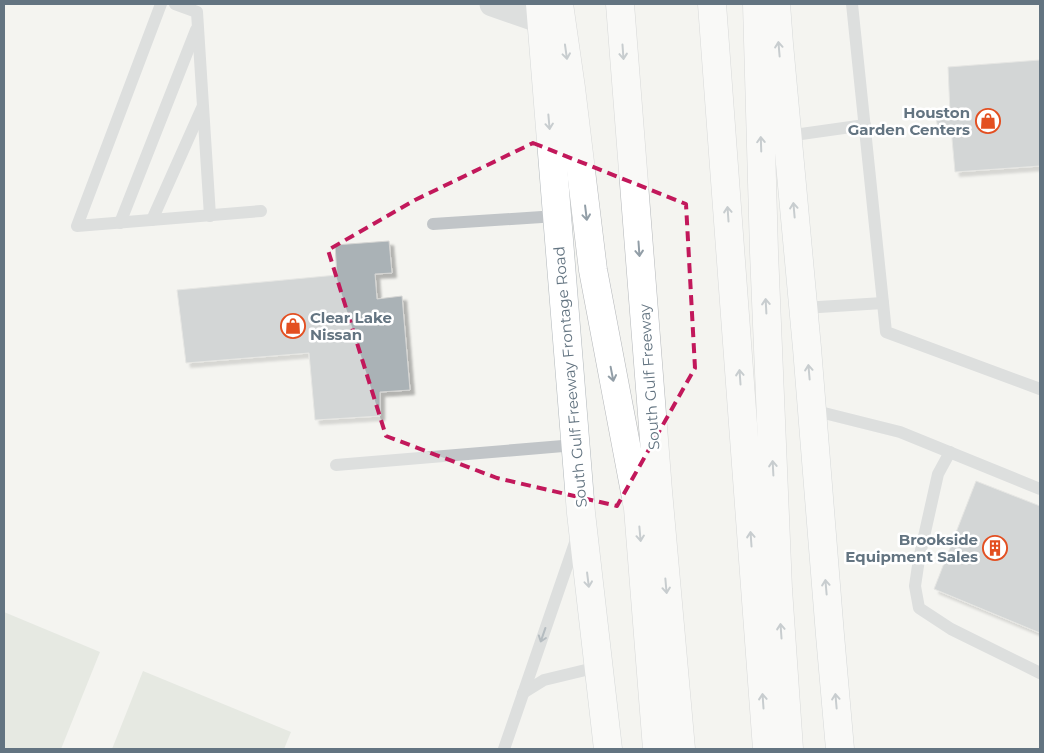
<svg xmlns="http://www.w3.org/2000/svg" width="1044" height="753" font-family="Montserrat,sans-serif">
  <style>
    .green { fill: #d5dbd1 }
    .building { fill: #aab2b6; stroke: #d5d5d3; filter: url(#shadow) }
    .lines { fill: none; stroke-linecap: round; stroke-linejoin: round }
    .secondary-casing { stroke: #b1b7bb; stroke-width: 29 }
    .highway-casing { stroke: #b4b7ba; stroke-width: 29 }
    .lane { stroke: #c1c5c8; stroke-width: 12 }
    .street { stroke: #c1c5c8; stroke-width: 25 }
    .secondary { stroke: #fff; stroke-width: 28 }
    .highway { stroke: #fff; stroke-width: 28 }
    .oneway { stroke: #929ea7 }
    .oneway2 { stroke: #687885 }
    .marked { fill: none; stroke: #c2185b; stroke-width: 4; stroke-dasharray: 10 6; stroke-linejoin: round }
    .labels { text-anchor: middle; dominant-baseline: central; stroke-width: 5; stroke-linejoin: round; paint-order: stroke }
    .poi-label { font-size: 15px; font-weight: bold; fill: #637481; stroke: #fff; text-anchor: end }
    .street-label { font-size: 15px; fill: #637481; stroke: #fff }
  </style>
  <defs>
    <filter id="shadow"><feDropShadow dx="4.5" dy="4.5" stdDeviation="1" flood-color="#0004"/></filter>
  </defs>
  <rect width="100%" height="100%" fill="#f4f4f0"/>
  <g class="green">
    <polygon points="4,612 100,652 61,749 4,749"/>
    <polygon points="143,671 291,732 284,749 112,749"/>
  </g>
  <g class="building">
    <polygon points="1040,60 1040,166 955,172 951,128 938,129 935,113 950,113 948,67"/>
    <polygon points="389,241 392,273 375,274 377,299 402,296 410,390 380,392 380,416 315,420 309,353 186,363 177,290 337,275 335,245"/>
    <polygon points="976,481 1040,506 1040,633 934,589"/>
  </g>
  <g class="lines">
    <defs>
      <g id="secondary">
        <polyline points="540,4 581,513 608,749"/>
        <polyline points="776,4 779,44 807,348 830,635 840,749"/>
      </g>
      <g id="highway">
        <polyline points="559,4 571,88 593,270 638,508 657,749"/>
        <polyline points="620,4 658,491 681,749"/>
        <polyline points="712,4 767,749"/>
        <polyline points="757,4 764,252 778,589 789,749"/>
      </g>
    </defs>
    <use href="#secondary" class="secondary-casing"/>
    <use href="#highway" class="highway-casing"/>
    <g class="lane">
      <polyline points="161,4 77,226 261,211"/>
      <polyline points="175,4 197,12 210,216"/>
      <polyline points="852,4 886,332 1040,389"/>
      <polyline points="787,136 865,125"/>
      <polyline points="152,220 202,108"/>
      <polyline points="120,223 196,30"/>
      <polyline points="433,224 557,216"/>
      <polyline points="803,308 883,303"/>
      <polyline points="812,410 900,432 1040,489"/>
      <polyline points="950,452 938,474 919,559 915,586 919,608 951,629 1040,673"/>
      <polyline points="336,465 575,445"/>
      <polyline points="523,693 544,680 598,667"/>
      <polyline points="504,749 577,537"/>
    </g>
    <polyline class="street" points="492,4 541,21"/>
    <use href="#secondary" class="secondary"/>
    <use href="#highway" class="highway"/>
  </g>
  <defs><path id="oneway-shaft" d="M-6 0H5M1.5-3L5.5 0L1.5 3" fill="none" stroke-width="1.6" stroke-linecap="round" stroke-linejoin="round" transform="scale(1.25)"/></defs>
  <g class="oneway">
    <use href="#oneway-shaft" transform="translate(779 49) rotate(-95)"/>
    <use href="#oneway-shaft" transform="translate(566 52) rotate(82)"/>
    <use href="#oneway-shaft" transform="translate(623 52) rotate(86)"/>
    <use href="#oneway-shaft" transform="translate(549 122) rotate(85)"/>
    <use href="#oneway-shaft" transform="translate(761 144) rotate(-92)"/>
    <use href="#oneway-shaft" transform="translate(794 210) rotate(-95)"/>
    <use href="#oneway-shaft" transform="translate(586 213) rotate(83)"/>
    <use href="#oneway-shaft" transform="translate(728 214) rotate(-94)"/>
    <use href="#oneway-shaft" transform="translate(639 249) rotate(86)"/>
    <use href="#oneway-shaft" transform="translate(766 306) rotate(-93)"/>
    <use href="#oneway-shaft" transform="translate(809 372) rotate(-95)"/>
    <use href="#oneway-shaft" transform="translate(612 374) rotate(79)"/>
    <use href="#oneway-shaft" transform="translate(740 377) rotate(-94)"/>
    <use href="#oneway-shaft" transform="translate(773 468) rotate(-93)"/>
    <use href="#oneway-shaft" transform="translate(640 534) rotate(85)"/>
    <use href="#oneway-shaft" transform="translate(751 539) rotate(-94)"/>
    <use href="#oneway-shaft" transform="translate(588 580) rotate(83)"/>
    <use href="#oneway-shaft" transform="translate(666 586) rotate(85)"/>
    <use href="#oneway-shaft" transform="translate(826 587) rotate(-95)"/>
    <use href="#oneway-shaft" transform="translate(781 631) rotate(-94)"/>
    <use href="#oneway-shaft" transform="translate(763 701) rotate(-94)"/>
    <use href="#oneway-shaft" transform="translate(836 701) rotate(-95)"/>
  </g>
  <use class="oneway2" href="#oneway-shaft" transform="translate(543 635) rotate(109)"/>
  <path d="M0 0H1044V753H0ZM 533,143 L 686,204 L 695,368 L 617,506 L 497,478 L 386,436 L 328,250 L 415,200 Z" fill="#f4f4f0" fill-opacity=".55" fill-rule="evenodd"/>
  <path class="marked" d="M 533,143 L 686,204 L 695,368 L 617,506 L 497,478 L 386,436 L 328,250 L 415,200 Z"/>
  <defs>
    <symbol id="shop-ring" viewBox="-11 -11 22 22"><circle r="9.5" fill="#fff" stroke="#e34f21" stroke-width="1.5"/><path d="M-5-2.5h2.3a2.7 3.5 0 0 1 5.4 0H5L5.5 6h-11ZM-1.5-2.5h3a1.5 2.3 0 0 0-3 0Z" fill="#e34f21"/></symbol>
    <symbol id="building-ring" viewBox="-11 -11 22 22"><circle r="9.5" fill="#fff" stroke="#e34f21" stroke-width="1.5"/><path d="M-4-6H4V6H1V3H-1V6H-4ZM-2.5-4.3h1.7v1.8h-1.7ZM.8-4.3h1.7v1.8H.8ZM-2.5-1h1.7V.8h-1.7ZM.8-1h1.7V.8H.8Z" fill="#e34f21"/></symbol>
  </defs>
  <g fill-rule="evenodd">
    <use href="#shop-ring" x="974" y="107" width="28" height="28"/>
    <use href="#shop-ring" x="279" y="312" width="28" height="28"/>
    <use href="#building-ring" x="981" y="534" width="28" height="28"/>
  </g>
  <g class="labels">
    <g class="poi-label">
      <text x="970" y="112">Houston<tspan x="970" dy="17">Garden Centers</tspan></text>
      <text x="310" y="317" text-anchor="start">Clear Lake<tspan x="310" dy="17">Nissan</tspan></text>
      <text x="978" y="539">Brookside<tspan x="978" dy="17">Equipment Sales</tspan></text>
    </g>
    <g class="street-label">
      <text transform="translate(570 377) rotate(-95)">South Gulf Freeway Frontage Road</text>
      <text transform="translate(649 377) rotate(-94)">South Gulf Freeway</text>
    </g>
  </g>
  <rect width="1044" height="753" fill="none" stroke="#637481" stroke-width="10"/>
</svg>
